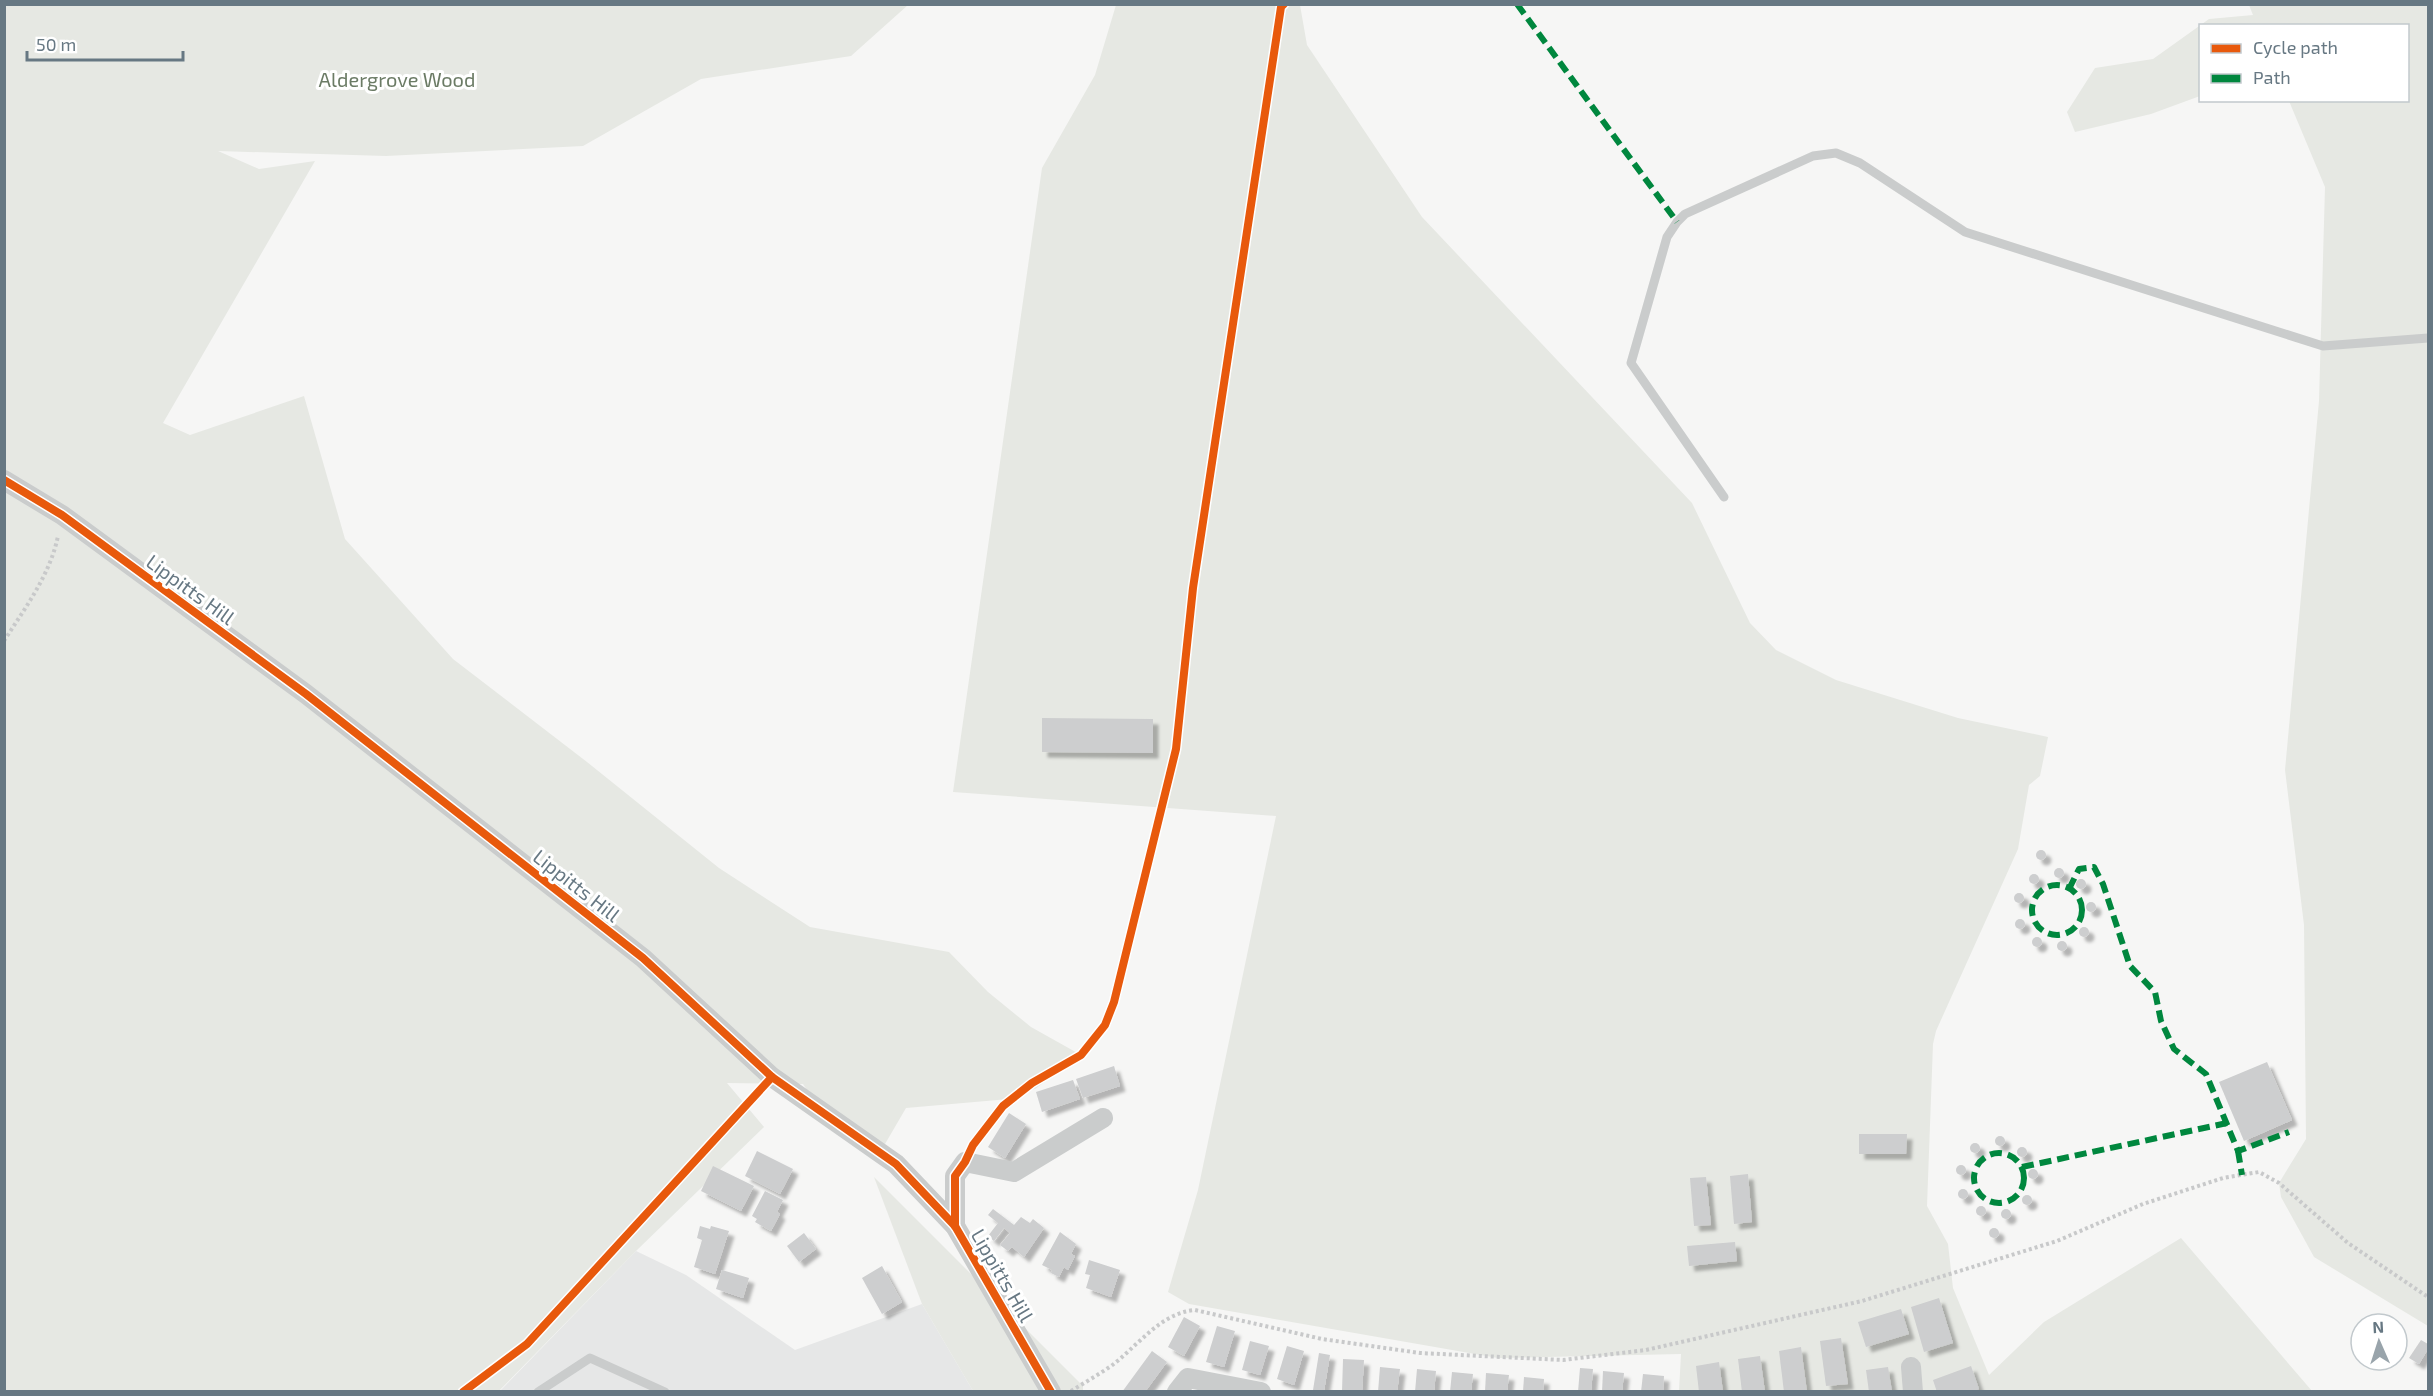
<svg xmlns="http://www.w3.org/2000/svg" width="2433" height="1396" font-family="'Exo 2',sans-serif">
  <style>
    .built { fill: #e6e7e7 }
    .green { fill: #e6e8e3 }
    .building { fill: #cdcecf; filter: url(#shadow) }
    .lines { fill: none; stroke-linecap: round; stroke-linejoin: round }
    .path { stroke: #c8c9ca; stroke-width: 4; stroke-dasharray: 3 3; stroke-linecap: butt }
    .service { stroke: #cacccc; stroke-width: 9 }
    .minor { stroke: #cacccc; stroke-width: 20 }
    .quiet { stroke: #00873e; stroke-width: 6; stroke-dasharray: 12 6; stroke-linecap: butt }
    .cycleway-casing { stroke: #fff; stroke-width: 11 }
    .cycleway { stroke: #e8590c; stroke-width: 8 }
    .labels { text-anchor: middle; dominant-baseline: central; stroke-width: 6; stroke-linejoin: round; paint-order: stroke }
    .park-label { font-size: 20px; fill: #6b7b65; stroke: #fff }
    .street-label { font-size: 20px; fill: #677883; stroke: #fff }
  </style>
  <defs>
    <filter id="shadow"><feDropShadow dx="5.5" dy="5.5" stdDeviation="1.5" flood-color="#0004"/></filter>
  </defs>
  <rect width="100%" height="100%" fill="#f6f6f5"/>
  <polygon class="built" points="636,1251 686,1275 795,1350 922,1304 973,1391 499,1392"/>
  <g class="green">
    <polygon points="5,5 908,5 851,56 701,79 583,146 386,156 218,151 259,169 315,161 163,423 190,435 304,396 345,539 453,659 587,762 719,868 810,927 949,952 988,992 1031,1027 1081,1055 1035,1089 1017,1093 1009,1099 906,1108 878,1156 832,1129 803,1084 727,1083 764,1127 636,1251 499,1391 5,1392"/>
    <polygon points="1116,5 1300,5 1307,45 1422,217 1692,503 1750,623 1776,650 1836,680 1958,718 2048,737 2040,776 2029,785 2018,849 1936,1031 1933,1044 1927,1206 1948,1244 1953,1288 1989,1375 2044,1322 2181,1238 2312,1391 1679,1391 1681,1354 1498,1358 1189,1304 1168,1292 1198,1190 1276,816 953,792 1042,168 1095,75"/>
    <polygon points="2249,5 2428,5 2428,1326 2314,1257 2281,1197 2279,1183 2306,1139 2304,925 2285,770 2319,401 2325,187 2289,101 2408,100 2408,26 2200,26 2200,96 2151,114 2075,132 2067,112 2095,68 2153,59 2209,19 2253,15"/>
    <polygon points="874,1177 1083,1386 1083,1391 973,1391 922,1304"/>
  </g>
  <g class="building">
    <polygon points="1042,718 1153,719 1153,753 1042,752"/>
    <circle cx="2041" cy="855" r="5"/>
    <circle cx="2059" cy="873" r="5"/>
    <circle cx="2034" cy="879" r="5"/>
    <circle cx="2081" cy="884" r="5"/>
    <circle cx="2019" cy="898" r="5"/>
    <circle cx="2091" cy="907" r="5"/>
    <circle cx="2020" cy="924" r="5"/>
    <circle cx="2084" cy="932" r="5"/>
    <circle cx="2037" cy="942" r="5"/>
    <circle cx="2062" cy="946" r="5"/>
    <polygon points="2267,1062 2292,1120 2244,1141 2219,1082"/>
    <polygon points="1114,1066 1120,1086 1083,1098 1076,1079"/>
    <polygon points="1073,1080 1080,1099 1042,1112 1036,1092"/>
    <polygon points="1009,1113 1026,1124 1005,1158 988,1147"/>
    <polygon points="1859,1134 1907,1134 1906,1154 1859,1154"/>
    <circle cx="2000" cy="1141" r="5"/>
    <circle cx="1975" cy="1148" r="5"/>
    <circle cx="2022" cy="1152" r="5"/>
    <polygon points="757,1151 793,1169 780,1194 745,1176"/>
    <circle cx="1961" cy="1170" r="5"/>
    <polygon points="713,1166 754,1186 741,1211 701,1191"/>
    <circle cx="2033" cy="1174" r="5"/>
    <polygon points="1748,1174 1752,1222 1734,1224 1730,1176"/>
    <polygon points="1706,1177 1711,1225 1694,1226 1690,1178"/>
    <circle cx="1963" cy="1194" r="5"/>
    <polygon points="765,1191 783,1200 777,1212 780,1214 771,1231 755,1222 757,1219 752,1216"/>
    <circle cx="2027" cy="1200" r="5"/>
    <circle cx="1981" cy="1211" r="5"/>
    <polygon points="993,1209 1014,1225 1021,1217 1030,1223 1033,1219 1044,1228 1024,1257 1012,1247 1008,1251 1000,1245 1010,1233 1004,1228 994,1241 988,1236 998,1223 988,1215"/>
    <circle cx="2006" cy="1214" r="5"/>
    <polygon points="700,1226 710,1229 711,1226 729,1231 715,1274 694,1267 702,1240 697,1238"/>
    <circle cx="1994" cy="1233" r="5"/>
    <polygon points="1060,1232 1076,1244 1071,1254 1075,1256 1068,1270 1064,1267 1059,1277 1051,1273 1052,1270 1042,1265"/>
    <polygon points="804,1233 816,1249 799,1262 787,1246"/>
    <polygon points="1735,1242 1737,1261 1689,1266 1687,1246"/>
    <polygon points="1089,1260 1120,1270 1111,1297 1086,1288 1090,1275 1085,1274"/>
    <polygon points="882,1266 902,1302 882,1314 862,1278"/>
    <polygon points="722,1270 749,1278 743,1298 716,1289"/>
    <polygon points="1939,1298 1953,1343 1924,1352 1911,1307"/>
    <polygon points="1901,1309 1909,1334 1866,1347 1858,1322"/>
    <polygon points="1184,1317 1200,1326 1184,1356 1168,1347"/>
    <polygon points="1217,1326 1235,1331 1224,1367 1206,1362"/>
    <polygon points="1841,1338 1848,1384 1826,1386 1820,1341"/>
    <polygon points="2421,1340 2428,1344 2428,1349 2419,1364 2409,1358"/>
    <polygon points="1250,1341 1269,1346 1260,1375 1242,1370"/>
    <polygon points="1287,1346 1304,1351 1294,1385 1277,1379"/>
    <polygon points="1801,1347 1807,1392 1784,1392 1779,1351"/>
    <polygon points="1152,1351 1167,1362 1145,1392 1122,1392"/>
    <polygon points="1319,1353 1330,1355 1324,1391 1313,1390"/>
    <polygon points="1760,1356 1765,1392 1742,1392 1738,1359"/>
    <polygon points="1343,1359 1364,1360 1362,1392 1342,1392"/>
    <polygon points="1719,1362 1723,1392 1699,1392 1696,1366"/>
    <polygon points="1971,1366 1979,1389 1973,1392 1937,1392 1933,1380"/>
    <polygon points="1380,1367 1400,1369 1397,1392 1378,1392"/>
    <polygon points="1888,1367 1892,1392 1869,1392 1866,1370"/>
    <polygon points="1580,1368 1593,1369 1591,1392 1578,1392"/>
    <polygon points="1417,1369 1436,1371 1434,1392 1415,1392"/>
    <polygon points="1603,1371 1624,1373 1622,1392 1602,1392"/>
    <polygon points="1452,1372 1473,1374 1471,1392 1450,1392"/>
    <polygon points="1486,1373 1509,1375 1507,1392 1485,1392"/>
    <polygon points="1643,1374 1664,1376 1663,1392 1641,1392"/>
    <polygon points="1524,1377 1544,1379 1543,1392 1523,1392"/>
  </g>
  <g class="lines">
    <g class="path">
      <polyline points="1279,4 1281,7"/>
      <path d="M 4,641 C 25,608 50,575 58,536"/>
      <path d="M 1071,1391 C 1084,1383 1098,1375 1111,1366 C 1138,1346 1160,1313 1195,1310 L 1322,1339 L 1420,1353 L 1563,1360 L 1646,1350 L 1862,1301 L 2057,1241 L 2143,1204 L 2223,1178 L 2259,1172 L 2279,1183 L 2348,1243 L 2428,1297"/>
    </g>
    <g class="service">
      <polyline points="1724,497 1631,363 1667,237 1677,222 1685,214 1813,156 1836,153 1860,163 1965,232 2323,346 2428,338"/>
      <polyline points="538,1392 590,1358 665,1392"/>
    </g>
    <g class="minor">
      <polyline points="4,480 62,515 306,694 643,958 772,1077 896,1164 955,1226 1051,1392"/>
      <polyline points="955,1226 955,1176 965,1162 1014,1172 1103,1118"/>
      <polyline points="1911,1367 1913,1392"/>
      <polyline points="1177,1392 1188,1378 1261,1392"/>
    </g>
    <g class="quiet">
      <polyline points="1517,4 1677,222"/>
      <circle cx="2057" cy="910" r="25"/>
      <polyline points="2069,889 2079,869 2094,867 2103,884 2130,966 2155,992 2161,1021 2174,1049 2206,1074 2238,1151 2289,1132"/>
      <polyline points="2238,1151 2242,1175"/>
      <circle cx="1999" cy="1178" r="25"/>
      <polyline points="2022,1167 2227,1123"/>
    </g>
    <defs>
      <g id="cycleway">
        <polyline points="4,480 62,515 306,694 643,958 772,1077 896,1164 955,1226 1051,1392"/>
        <polyline points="955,1226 955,1176 965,1162 973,1145 1003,1106 1032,1083 1081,1055 1105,1025 1114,1002 1176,749 1193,588 1281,7 1284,4"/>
        <polyline points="463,1392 527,1344 772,1077"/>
      </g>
    </defs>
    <use href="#cycleway" class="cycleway-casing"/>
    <use href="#cycleway" class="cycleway"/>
  </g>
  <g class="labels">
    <g class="park-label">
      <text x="397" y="79">Aldergrove Wood</text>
    </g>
    <g class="street-label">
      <text transform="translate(191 589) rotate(36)">Lippitts Hill</text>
      <text transform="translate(577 885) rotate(38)">Lippitts Hill</text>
      <text transform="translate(1003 1275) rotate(60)">Lippitts Hill</text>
    </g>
  </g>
  <rect width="2433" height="1396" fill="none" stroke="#677883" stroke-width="12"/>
  <rect x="2199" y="24" width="210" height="78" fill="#ffffff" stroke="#c2c9cd" stroke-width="1.5"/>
  <rect x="2211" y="44" width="30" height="9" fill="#e8590c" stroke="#c2c9cd" stroke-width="1.5"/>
  <text x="2253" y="54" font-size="18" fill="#677883">Cycle path</text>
  <rect x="2211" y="74" width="30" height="9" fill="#00873e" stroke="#c2c9cd" stroke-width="1.5"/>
  <text x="2253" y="84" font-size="18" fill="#677883">Path</text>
  <g transform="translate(2379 1342) rotate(357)"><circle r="28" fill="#ffffff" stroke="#c2c9cd" stroke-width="1.5"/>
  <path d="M0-4.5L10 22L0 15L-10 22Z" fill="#99a4ab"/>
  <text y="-9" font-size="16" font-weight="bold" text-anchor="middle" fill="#677883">N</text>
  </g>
  <path d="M27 51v9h156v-9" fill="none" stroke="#677883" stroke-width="3"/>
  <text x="36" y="51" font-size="18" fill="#677883" stroke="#ffffff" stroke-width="4.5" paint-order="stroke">50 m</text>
</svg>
